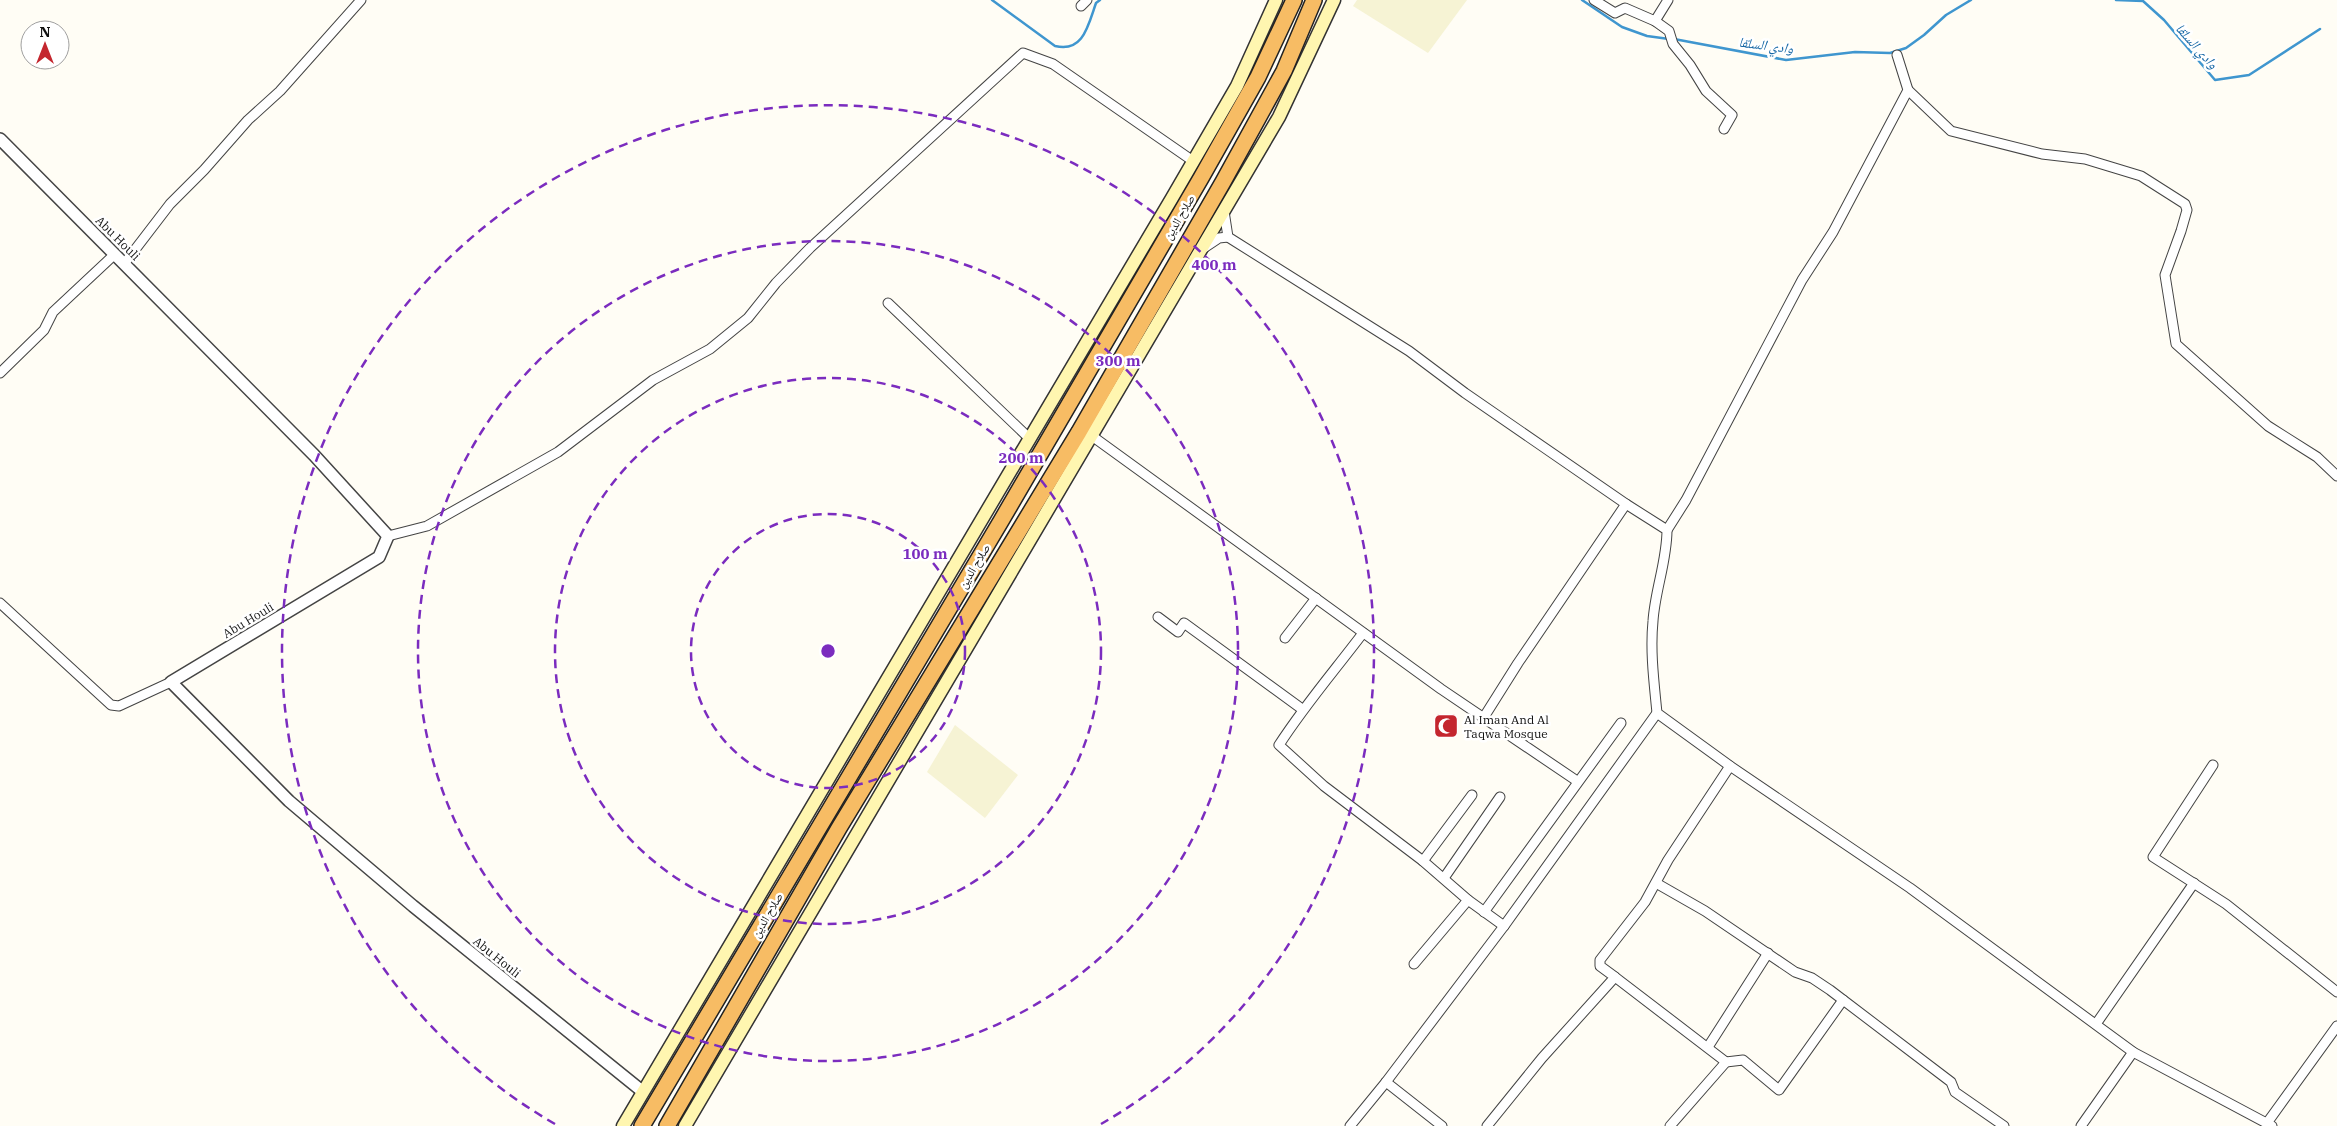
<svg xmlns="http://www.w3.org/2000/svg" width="2337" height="1126" font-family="'IBM Plex Serif','Noto Naskh Arabic',serif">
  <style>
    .farmland { fill: #f6f3d4 }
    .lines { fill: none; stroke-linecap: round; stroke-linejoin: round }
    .stream { stroke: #3f96cf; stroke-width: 2.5 }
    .minor-casing { stroke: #444; stroke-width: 11 }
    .tertiary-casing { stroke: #444; stroke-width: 14 }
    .secondary-casing { stroke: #333; stroke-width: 15 }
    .trunk-casing { stroke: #222; stroke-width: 18 }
    .minor { stroke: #fff; stroke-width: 9 }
    .tertiary { stroke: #fff; stroke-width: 11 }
    .secondary { stroke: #fff6b0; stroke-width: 12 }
    .trunk { stroke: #f7bc64; stroke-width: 15 }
    .ring { fill: none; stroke: #7b2cbf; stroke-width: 2.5; stroke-dasharray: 9 6 }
    .labels { text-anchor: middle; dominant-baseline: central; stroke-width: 5; stroke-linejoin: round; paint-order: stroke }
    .street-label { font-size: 12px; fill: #111; stroke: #fff }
    .poi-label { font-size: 12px; fill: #111; stroke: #fff; text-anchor: start }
    .water-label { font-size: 14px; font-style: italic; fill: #1768a6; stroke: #fff }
    .centre { fill: #7b2cbf; stroke: #fff; stroke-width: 2.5 }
    .ring-label { font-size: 15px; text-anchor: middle; font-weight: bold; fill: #7b2cbf; stroke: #fff; stroke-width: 5; stroke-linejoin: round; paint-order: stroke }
  </style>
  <rect width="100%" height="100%" fill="#fffdf5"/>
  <g class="farmland">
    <polygon points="1357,0 1467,0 1428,53 1353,6"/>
    <polygon points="955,725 1018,775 985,818 927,772"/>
  </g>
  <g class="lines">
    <g class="stream">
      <path d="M 992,0 L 1055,46 C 1083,53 1088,26 1096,3 L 1100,0"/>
      <polyline points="1582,0 1622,27 1647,36 1669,39"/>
      <polyline points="2116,0 2143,1 2164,20 2215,80 2249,75 2320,29"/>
      <polyline points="1674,39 1786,60 1855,52 1890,53 1906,48 1924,35 1946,15 1971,0"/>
    </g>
    <defs>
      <g id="minor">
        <polyline points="1594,0 1615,13 1625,8 1655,21 1669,31 1673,44 1690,65 1706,91 1732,115 1724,129"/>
        <polyline points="1081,6 1087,0"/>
        <polyline points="1655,21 1668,0"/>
        <polyline points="1908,90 1951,131 2042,154 2085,159 2141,176 2185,204 2187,210 2181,231 2165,275 2176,344 2268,426 2317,457 2337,476"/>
        <path d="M 1224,211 L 1228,237 L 1409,351 L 1465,393 L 1626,504 L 1667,530 C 1667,561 1655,590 1653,621 C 1650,651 1654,682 1657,713 L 1730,766 L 1910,888 L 2133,1052 L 2272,1126"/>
        <polyline points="1204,248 1219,238 1228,237"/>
        <polyline points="124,264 170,204 204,170 248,120 280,91 361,0"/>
        <polyline points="888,303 1030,439"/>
        <polyline points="0,373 44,330 53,312 115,254"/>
        <polyline points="1092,436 1441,689 1577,781"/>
        <polyline points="1667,530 1686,500 1802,280 1833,232 1908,90 1897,55"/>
        <polyline points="388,536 427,526 558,452 653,380 710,349 748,318 776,283 810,248 1023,53 1053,64 1193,161"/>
        <polyline points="0,603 111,705 119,706 171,682"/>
        <polyline points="1158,617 1178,632 1184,623 1302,709"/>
        <path d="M 1363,633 C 1335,670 1304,706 1279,745 L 1324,786 L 1423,861 L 1468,900 L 1504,926"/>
        <polyline points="1285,638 1316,598"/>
        <polyline points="1484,717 1518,663 1626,504"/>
        <polyline points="2213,765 2153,857 2226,904 2337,992"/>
        <polyline points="1423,861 1472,795"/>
        <polyline points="1444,878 1500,797"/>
        <polyline points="1656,883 1705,911 1795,972 1812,978 1830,990 1951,1082 1955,1092 2004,1126"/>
        <polyline points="1484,912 1621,723"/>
        <polyline points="1414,964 1468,900"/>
        <polyline points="1615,977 1726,1062 1743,1060 1779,1090 1843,1000"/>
        <polyline points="2096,1024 2194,883"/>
        <polyline points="1708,1047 1768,953"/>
        <polyline points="1386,1082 1442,1126"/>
        <polyline points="2267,1123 2337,1026"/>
        <polyline points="1350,1126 1386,1082 1504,926 1657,713"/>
        <polyline points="1487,1126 1542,1058 1615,977 1600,966 1600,960 1645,902 1668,860 1730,766"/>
        <polyline points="1670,1126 1726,1062"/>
        <polyline points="2081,1126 2133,1052"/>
      </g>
      <polyline id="tertiary" points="0,139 314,455 388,536 379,557 171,682 289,801 413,906 642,1091"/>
      <g id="secondary">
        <polyline points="623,1126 1172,198 1237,86 1276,0"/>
        <polyline points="685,1126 1279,117 1334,0"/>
      </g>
      <g id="trunk">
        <polyline points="642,1126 1001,521 1201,178 1258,77 1294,0"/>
        <polyline points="667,1126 839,828 1079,432 1223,182 1284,71 1314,0"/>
      </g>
    </defs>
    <use href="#minor" class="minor-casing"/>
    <use href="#tertiary" class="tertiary-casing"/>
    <use href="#secondary" class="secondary-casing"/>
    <use href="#trunk" class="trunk-casing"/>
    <use href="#minor" class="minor"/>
    <use href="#tertiary" class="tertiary"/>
    <use href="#secondary" class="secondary"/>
    <use href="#trunk" class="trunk"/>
  </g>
  <g class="ring">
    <circle cx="828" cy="651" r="137"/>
    <circle cx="828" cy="651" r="273"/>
    <circle cx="828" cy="651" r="410"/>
    <path d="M555 1124A546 546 0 1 1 1101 1124"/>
  </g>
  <defs>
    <symbol id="mosque-square" viewBox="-11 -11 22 22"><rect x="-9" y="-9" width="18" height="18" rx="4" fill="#c4262e" stroke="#fff"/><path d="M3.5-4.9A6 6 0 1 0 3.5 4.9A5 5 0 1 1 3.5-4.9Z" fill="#fff"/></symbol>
  </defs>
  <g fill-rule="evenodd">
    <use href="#mosque-square" x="1432" y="712" width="28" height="28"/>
  </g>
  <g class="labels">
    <g class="street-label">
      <text transform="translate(1179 217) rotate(-60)">صلاح الدين</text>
      <text transform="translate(118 238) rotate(45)">Abu Houli</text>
      <text transform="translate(974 566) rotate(-59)">صلاح الدين</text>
      <text transform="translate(248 620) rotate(-31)">Abu Houli</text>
      <text transform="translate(767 915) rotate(-60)">صلاح الدين</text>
      <text transform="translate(497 957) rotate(39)">Abu Houli</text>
    </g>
    <g class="poi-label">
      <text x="1464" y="719">Al Iman And Al<tspan x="1464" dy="14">Taqwa Mosque</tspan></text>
    </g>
    <g class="water-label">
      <text transform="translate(1766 45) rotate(7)">وادي السلقا</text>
      <text transform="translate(2197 46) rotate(48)">وادي السلقا</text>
    </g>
  </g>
  <circle cx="828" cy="651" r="8" class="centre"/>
  <g class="ring-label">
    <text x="1214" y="270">400 m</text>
    <text x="1118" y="366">300 m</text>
    <text x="1021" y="463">200 m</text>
    <text x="925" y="559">100 m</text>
  </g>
  <g transform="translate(45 45)"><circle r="24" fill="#ffffff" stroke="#a0a0a0"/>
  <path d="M0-4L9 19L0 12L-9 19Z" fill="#c4262e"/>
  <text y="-8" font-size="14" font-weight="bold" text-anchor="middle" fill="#111111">N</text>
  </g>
</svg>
